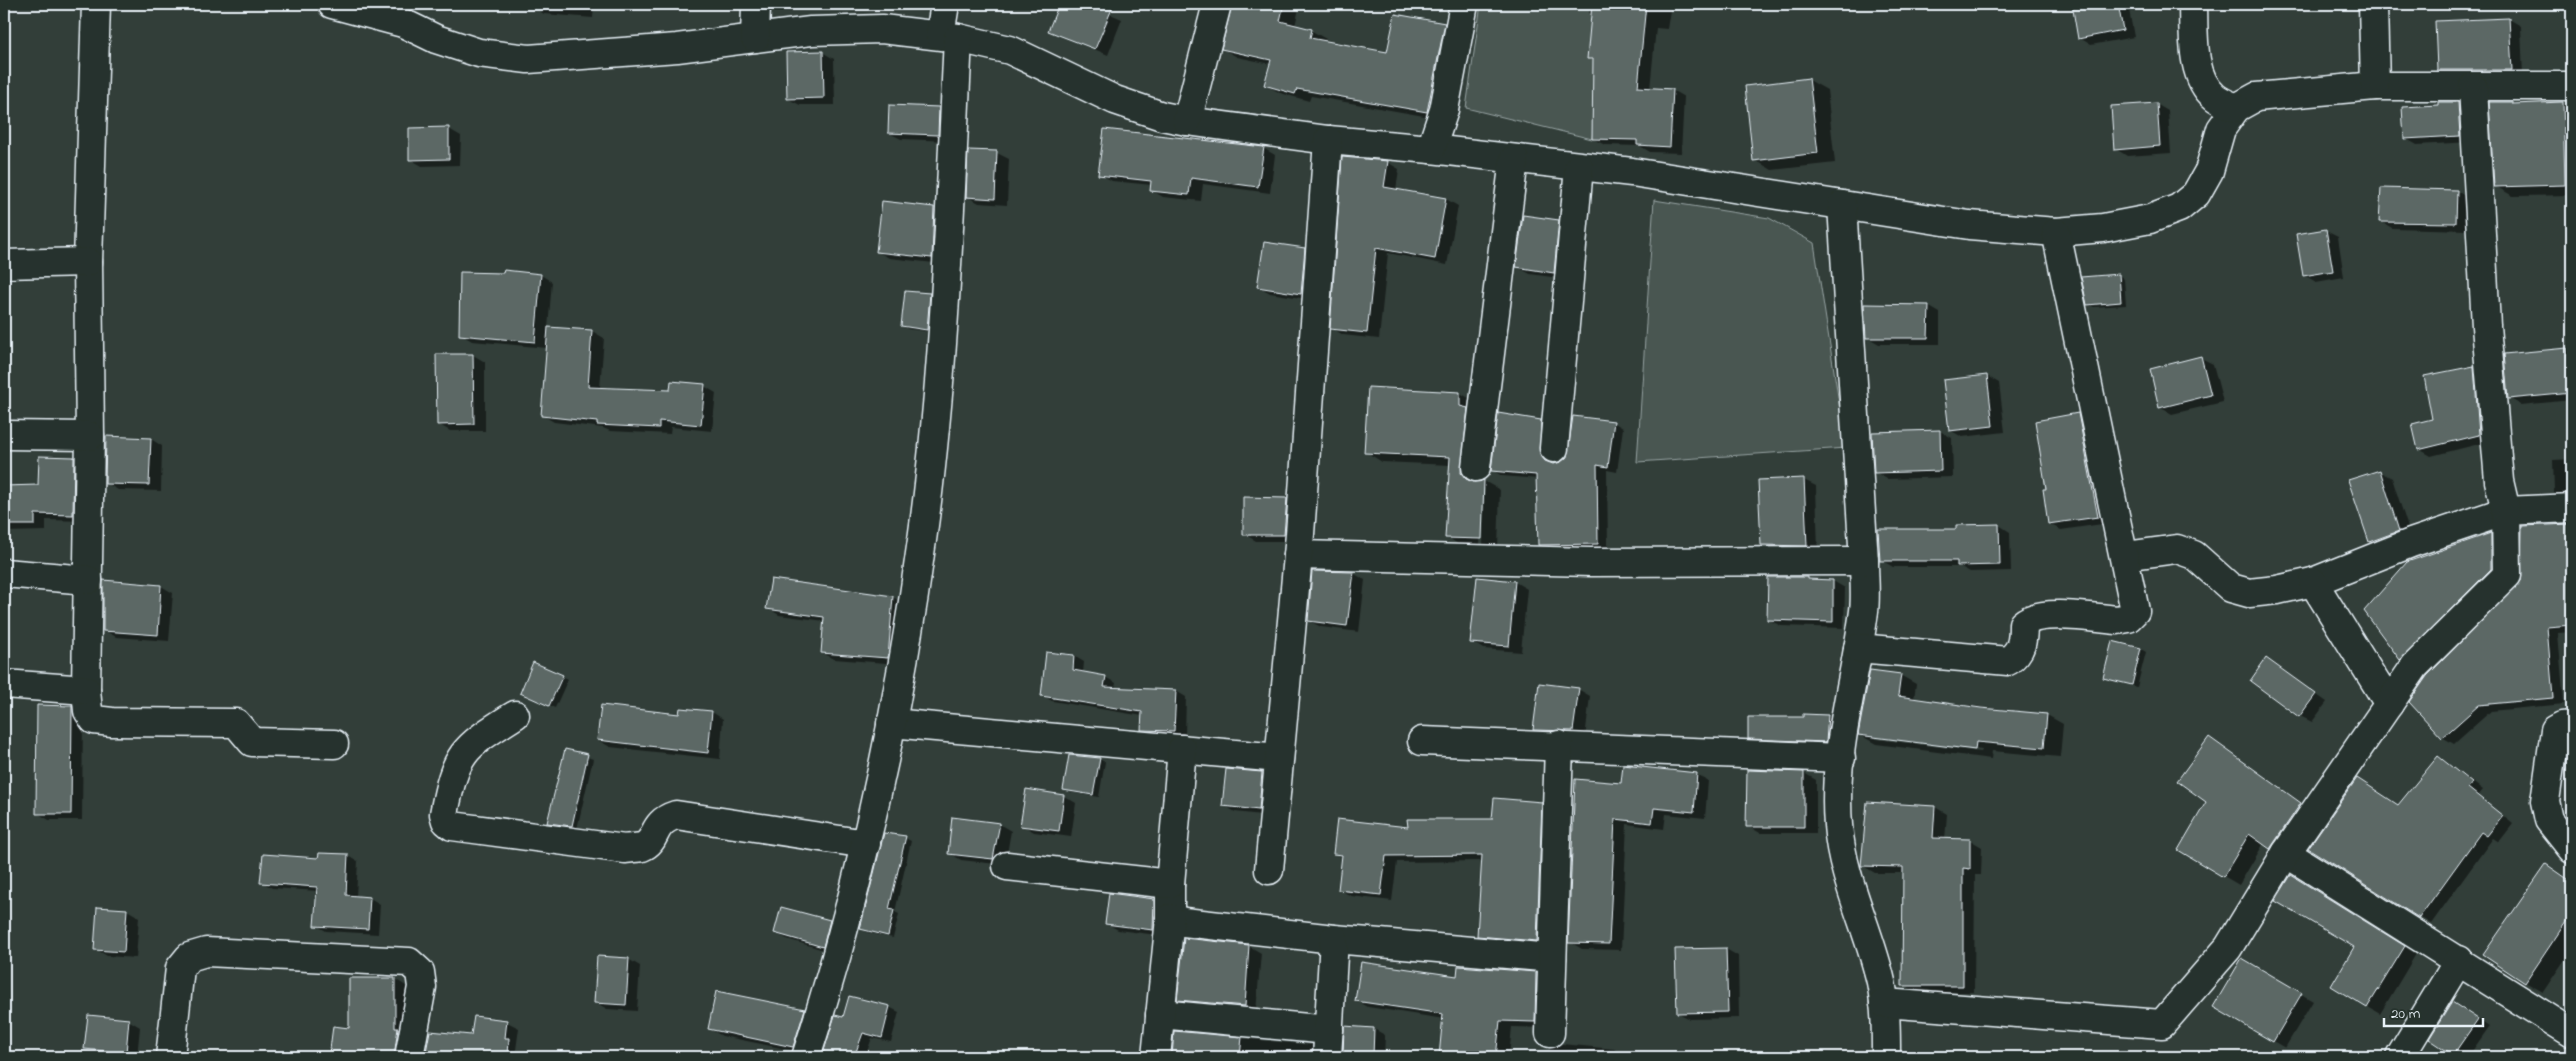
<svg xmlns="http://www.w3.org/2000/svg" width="2576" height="1061" font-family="'Indie Flower',sans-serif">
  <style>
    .green { fill: #495651; stroke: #98a4a4 }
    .shadow { fill: #0007; fill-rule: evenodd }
    .building { fill: #5c6865; stroke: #e8f1f8 }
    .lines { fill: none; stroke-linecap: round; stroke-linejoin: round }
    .minor-casing { stroke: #e8f1f8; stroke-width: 31 }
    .minor { stroke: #26332d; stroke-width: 28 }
  </style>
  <rect width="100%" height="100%" fill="#323e39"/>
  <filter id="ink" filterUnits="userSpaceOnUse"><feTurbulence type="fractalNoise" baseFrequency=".02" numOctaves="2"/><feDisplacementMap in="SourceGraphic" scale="10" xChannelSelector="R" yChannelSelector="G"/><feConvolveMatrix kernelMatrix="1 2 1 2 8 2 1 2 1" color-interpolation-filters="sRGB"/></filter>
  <g filter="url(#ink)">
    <g class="green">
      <polygon points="1481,4 1606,4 1592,139 1466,108"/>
      <polygon points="1654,200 1769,218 1814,243 1846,448 1637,462"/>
    </g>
    <g class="shadow">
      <rect x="4" y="4" width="2" height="36"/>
      <polygon points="529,4 594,4 593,18 544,14"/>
      <polygon points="1060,4 1087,4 1122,19 1108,55 1050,30"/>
      <polygon points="1185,4 1219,4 1215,13"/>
      <polygon points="1233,4 1300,4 1295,26 1312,31 1326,39 1325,42 1388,53 1444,24 1458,32 1441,119 1311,96 1309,101 1280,93 1266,85 1271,64 1237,57 1223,49"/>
      <polygon points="1590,4 1671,4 1667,29 1656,28 1650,89 1672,90 1684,97 1681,153 1650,152 1640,146 1605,145 1593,139 1594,61 1588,58 1592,15 1589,13"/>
      <polygon points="2073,4 2128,4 2134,37 2091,45 2080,38"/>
      <polygon points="2509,19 2521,26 2523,76 2450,76 2438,70 2436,23"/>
      <polygon points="822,52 834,59 835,105 800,105 788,99"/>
      <polygon points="1809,80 1827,90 1835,163 1772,170 1755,160"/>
      <polygon points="2458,103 2470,110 2471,142 2417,145 2405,138 2440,106"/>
      <polygon points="2513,103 2516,105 2562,104 2572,109 2572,195 2513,196 2495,186"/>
      <polygon points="2156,104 2168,111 2171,153 2127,156 2116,149"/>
      <polygon points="939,108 951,115 949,141 901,139 889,133"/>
      <polygon points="449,129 461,136 460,165 422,166 410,159"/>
      <polygon points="1263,148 1275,155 1270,193 1203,184 1201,201 1163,197 1151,190 1152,185 1112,181 1100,174"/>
      <polygon points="997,153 1009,159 1007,205 979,203 968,197"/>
      <polygon points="1387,162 1399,169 1396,190 1446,199 1458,206 1447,265 1388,253 1379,339 1343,335 1332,328"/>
      <polygon points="2457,191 2468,198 2467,230 2392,228 2380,221"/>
      <polygon points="884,202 934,208 946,215 943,264 889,258 878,252"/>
      <polygon points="1558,221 1570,228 1566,279 1530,274 1518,267"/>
      <polygon points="2326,231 2338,237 2344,277 2316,282 2304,275"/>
      <polygon points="1304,249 1316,256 1313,300 1270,293 1258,286"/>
      <polygon points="541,275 552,282 548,328 592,331 604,338 600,388 671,391 704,386 716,393 712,431 671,427 670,434 610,431 603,428 554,422 542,415 547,348 472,341 460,334"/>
      <polygon points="2119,275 2124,279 2126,305 2094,307 2088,304"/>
      <polygon points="929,295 935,298 933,332 908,329 902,326"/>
      <polygon points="1928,306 1940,313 1940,344 1879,344 1867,337"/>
      <polygon points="2567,349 2572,352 2572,400 2521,405 2509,398"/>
      <polygon points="473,355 485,362 485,431 450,431 438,424"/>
      <polygon points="2201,358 2213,364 2223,402 2172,414 2161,408"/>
      <polygon points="2473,368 2485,374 2491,441 2431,456 2419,449 2433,419"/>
      <polygon points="1987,376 1999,383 2005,432 1962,437 1950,430"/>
      <path d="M 1460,393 L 1476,402 L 1483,418 L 1477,483 L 1484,481 L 1500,490 L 1498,548 L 1463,547 L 1447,537 L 1451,465 L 1382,462 L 1366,452 ZM 1483,488 L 1485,488 L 1483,546 L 1480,546 Z"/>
      <polygon points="2078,415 2090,422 2109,523 2061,530 2049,524 2047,490"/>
      <polygon points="1540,421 1550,427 1549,461 1553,465 1562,463 1613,422 1623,428 1617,472 1607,470 1608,549 1549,550 1539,544 1538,479 1502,476 1492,470"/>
      <polygon points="1940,431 1952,438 1953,477 1887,479 1875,472"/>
      <polygon points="151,439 162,446 161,491 118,490 106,483"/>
      <polygon points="74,458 86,465 85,521 46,520 46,531 4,532 4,488 39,487"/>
      <polygon points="2572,459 2572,500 2566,499 2554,492 2553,460"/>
      <polygon points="2380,472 2392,478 2411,537 2381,548 2370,541"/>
      <polygon points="1804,480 1816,486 1818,552 1774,551 1762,544"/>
      <polygon points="1287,499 1298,506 1296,541 1256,541 1244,534"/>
      <polygon points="1999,525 2010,532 2011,571 1970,572 1961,567 1893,567 1881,560"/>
      <polygon points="2572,525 2572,632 2558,633 2564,704 2491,711 2454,744 2442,737 2523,582 2523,527"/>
      <polygon points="2491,534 2502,541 2503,575 2413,666 2401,659 2365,611"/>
      <polygon points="1353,573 1365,580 1359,632 1321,627 1309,621"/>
      <polygon points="1478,578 1515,582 1527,589 1521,652 1483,649 1472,642"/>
      <polygon points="1808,578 1812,581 1833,581 1845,588 1844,628 1781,626 1769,620"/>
      <polygon points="772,581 893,597 905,604 899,664 834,659 823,653 825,621 779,615 768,608"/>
      <polygon points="105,582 161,586 173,593 169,641 116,637 104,630"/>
      <polygon points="4,614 10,648 4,649"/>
      <polygon points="2141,649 2146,652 2137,687 2105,677"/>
      <polygon points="1047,653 1074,656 1084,662 1083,673 1105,677 1116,683 1115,688 1176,691 1186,697 1185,736 1153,735 1143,729 1143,716 1052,701 1042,695"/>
      <polygon points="2267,660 2327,702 2312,722 2300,716"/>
      <path d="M 1900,675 L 1916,684 L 1914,699 L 2047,715 L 2063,724 L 2060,757 L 1992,751 L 1991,759 L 1876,744 L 1860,735 ZM 1876,736 L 1982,750 L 1981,752 L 1876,739 Z"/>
      <polygon points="562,676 568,679 555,708 527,696"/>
      <polygon points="1578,689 1590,696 1585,738 1546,736 1534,729"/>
      <polygon points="71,707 83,714 82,820 49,820 37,813"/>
      <polygon points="712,712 723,719 720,759 610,747 598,740 680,716"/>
      <polygon points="1828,716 1833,719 1831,744 1754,741 1749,738 1749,718"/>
      <polygon points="2209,738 2316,813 2287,857 2264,843 2239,885 2179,850 2208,802"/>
      <polygon points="566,750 593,759 577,829 554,825 548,822"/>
      <polygon points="2439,757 2483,790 2478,796 2513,824 2499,842 2493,838 2431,924 2310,848 2399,806"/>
      <polygon points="1099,759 1105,762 1099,797 1070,792 1065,789"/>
      <polygon points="1227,770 1262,773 1274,780 1270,816 1235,812 1224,805"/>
      <polygon points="1748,771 1804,773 1816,780 1816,833 1760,833 1748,826"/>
      <polygon points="1696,774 1708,781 1705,818 1666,814 1664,829 1627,824 1621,950 1582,949 1570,942 1622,785"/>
      <polygon points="1064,796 1076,803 1071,837 1034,832 1022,825"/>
      <polygon points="1541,803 1553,810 1548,947 1490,942 1479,935 1483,861 1397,862 1392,901 1351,896 1340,890 1343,858 1334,853 1409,828 1493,820"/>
      <polygon points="1935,807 1947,814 1945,840 1970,840 1982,847 1981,875 1975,875 1974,992 1915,992 1903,985 1904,873 1875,873 1863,866"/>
      <polygon points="999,824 1011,831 1005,865 961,860 949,853"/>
      <polygon points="905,838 911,841 895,912 899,914 893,938 867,932 861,929"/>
      <polygon points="347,856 358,861 356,897 370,898 380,904 378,934 326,931 316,925 318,891 272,888 262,882 320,860"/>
      <polygon points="2546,866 2572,882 2572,949 2543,992 2525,982"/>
      <polygon points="2303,883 2416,954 2380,1014 2332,986 2356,947"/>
      <polygon points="1110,894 1154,900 1166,907 1165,936 1118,930 1106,923"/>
      <polygon points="98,908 127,910 139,917 136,958 107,956 96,949"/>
      <polygon points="829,921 841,928 834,953 787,939 775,933"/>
      <polygon points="1185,939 1249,946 1261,953 1256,1012 1191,1006 1179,999"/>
      <polygon points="1726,949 1738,956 1739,1018 1690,1019 1678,1013"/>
      <polygon points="628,959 640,966 637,1011 607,1009 595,1002"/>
      <polygon points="2242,959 2313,1001 2285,1048 2214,1007"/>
      <polygon points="1536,974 1548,980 1546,1028 1512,1027 1509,1057 1440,1057 1444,1019 1368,1007 1356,1000 1459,977"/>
      <polygon points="395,979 406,986 407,1057 330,1057 334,1027 350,1029"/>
      <polygon points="889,1007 899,1012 891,1042 872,1038 865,1057 824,1057 836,1016 844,1018"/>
      <polygon points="804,1010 816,1017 805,1053 722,1036 710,1029"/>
      <polygon points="2464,1010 2489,1027 2468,1057 2460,1057 2431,1039"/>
      <polygon points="475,1017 507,1022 519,1028 515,1057 426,1057 431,1032 472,1036"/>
      <polygon points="128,1020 140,1027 137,1057 97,1055 86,1049"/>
      <polygon points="1346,1027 1374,1029 1385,1035 1384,1057 1342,1057"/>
      <polygon points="1175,1032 1312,1045 1323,1052 1324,1057 1173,1057"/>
      <polygon points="1562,1044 1614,1049 1626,1057 1549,1057 1550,1049"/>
    </g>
    <g class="building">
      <polygon points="1059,4 1114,4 1095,49 1048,31"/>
      <polygon points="1232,4 1284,4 1280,21 1312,29 1310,38 1387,52 1395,14 1445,23 1427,112 1297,89 1295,94 1264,85 1271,60 1221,49"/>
      <polygon points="1592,4 1646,4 1638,87 1673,89 1670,147 1637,145 1637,140 1592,139 1593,59 1587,59"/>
      <polygon points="2072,4 2118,4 2123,30 2078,39"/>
      <polygon points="2509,18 2512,70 2437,70 2435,21"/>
      <polygon points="823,51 824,98 787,99 786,52"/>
      <polygon points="1809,78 1818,153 1753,161 1745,86"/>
      <polygon points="2438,102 2458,102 2460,136 2404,139 2402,107 2438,105"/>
      <polygon points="2489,102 2513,102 2513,104 2563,102 2565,185 2494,187"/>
      <polygon points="2157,103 2160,146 2114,150 2111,106"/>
      <polygon points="889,105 939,107 938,135 888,133"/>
      <polygon points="449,127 449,159 409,160 409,128"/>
      <polygon points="1104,129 1264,147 1258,187 1191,178 1189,195 1150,191 1151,181 1098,175"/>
      <polygon points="968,150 997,151 995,199 966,197"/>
      <polygon points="1342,157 1388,161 1384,187 1446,198 1435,259 1376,248 1367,333 1330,329"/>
      <polygon points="2381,188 2457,190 2456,223 2379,222"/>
      <polygon points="882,201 934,207 932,258 876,252"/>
      <polygon points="1523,215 1559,220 1554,273 1516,267"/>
      <polygon points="2326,229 2333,271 2303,276 2296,234"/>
      <polygon points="1264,242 1305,248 1301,294 1257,287"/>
      <polygon points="504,270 541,274 535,342 459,335 460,272 503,273"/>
      <polygon points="2119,274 2121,302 2087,305 2081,277"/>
      <polygon points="905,291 930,293 927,330 901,326"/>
      <polygon points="1864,304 1929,305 1928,338 1866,338"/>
      <polygon points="548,327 592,330 588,387 670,390 671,381 705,384 701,425 659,421 659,428 597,425 597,422 541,416"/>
      <polygon points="2567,348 2572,393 2508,399 2504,354"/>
      <polygon points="436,354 473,354 474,424 437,425"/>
      <polygon points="2201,356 2211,395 2159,408 2150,369"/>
      <polygon points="2474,366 2479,435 2418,450 2412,424 2432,419 2424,376"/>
      <polygon points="1987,375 1993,426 1949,431 1943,380"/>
      <polygon points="1368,387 1460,392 1460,406 1468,408 1461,473 1466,479 1474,482 1484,480 1482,539 1445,538 1450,457 1364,453"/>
      <polygon points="1498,413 1541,420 1540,454 1545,461 1553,464 1561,462 1567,457 1573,416 1614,421 1608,467 1597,465 1598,544 1538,545 1536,475 1491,471"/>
      <polygon points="2078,413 2098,517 2048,524 2043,489 2046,489 2035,421"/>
      <polygon points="1940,430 1941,471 1874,473 1872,432"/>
      <polygon points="106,436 151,438 149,485 105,484"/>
      <polygon points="39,456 74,457 73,515 35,514 35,525 4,525 4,486 38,485"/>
      <polygon points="2380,470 2399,531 2369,542 2348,480"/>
      <polygon points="1804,478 1807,546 1761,545 1758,480"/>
      <polygon points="1243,497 1287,498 1284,535 1243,535"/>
      <polygon points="1999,524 2000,565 1957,566 1957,561 1880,561 1878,529 1956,529 1956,525"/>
      <polygon points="2572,524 2572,625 2547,627 2553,698 2479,705 2442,738 2409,702 2427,676 2521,581 2522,526"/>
      <polygon points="2491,533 2491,569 2400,660 2364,611 2407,562"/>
      <polygon points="1312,571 1354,572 1347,626 1308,621"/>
      <polygon points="1477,577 1515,581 1509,646 1470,643"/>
      <polygon points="1768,577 1808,577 1808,579 1833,580 1833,622 1767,620"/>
      <polygon points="771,579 893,596 888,658 821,653 824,617 766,609"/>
      <polygon points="103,580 161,585 158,635 103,631"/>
      <polygon points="2112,641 2141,648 2132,685 2103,678"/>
      <polygon points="1046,652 1074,655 1073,670 1106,676 1104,687 1176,690 1174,731 1141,730 1142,712 1041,696"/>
      <polygon points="2266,658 2316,694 2299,717 2250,681"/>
      <polygon points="533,662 563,675 549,706 520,693"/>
      <polygon points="1870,670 1901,674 1898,696 1981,708 2047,714 2044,748 1976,742 1975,750 1858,735"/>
      <polygon points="1539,683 1579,688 1573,731 1533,730"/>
      <polygon points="37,705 72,706 71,814 36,814"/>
      <polygon points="601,705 679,714 680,708 712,711 708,753 597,740"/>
      <polygon points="1803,714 1828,715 1826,742 1748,739 1748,717 1803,717"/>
      <polygon points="2209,737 2301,803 2270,849 2249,834 2223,877 2178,850 2206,802 2177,781"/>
      <polygon points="565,749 588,754 572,826 547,823"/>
      <polygon points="1069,755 1100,758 1093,795 1063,790"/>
      <polygon points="2438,756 2472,783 2468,788 2503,816 2487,836 2481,832 2419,918 2308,848 2357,778 2398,805"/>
      <polygon points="1623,765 1697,773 1694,812 1654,808 1652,823 1615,819 1609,944 1568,943 1575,779 1621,783"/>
      <polygon points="1226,769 1262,772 1259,810 1222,806"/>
      <polygon points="1747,770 1804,772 1804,827 1746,827"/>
      <polygon points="1026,789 1064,795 1059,831 1020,826"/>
      <polygon points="1494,798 1542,802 1537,941 1477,936 1482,855 1386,856 1381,895 1338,890 1342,855 1333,854 1337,819 1408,827 1407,819 1492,819"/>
      <polygon points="1867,802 1935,806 1933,838 1970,839 1970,869 1963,868 1963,986 1902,986 1903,867 1861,866"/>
      <polygon points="952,817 1000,823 993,859 948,854"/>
      <polygon points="884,833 906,836 889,909 894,910 888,936 860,929"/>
      <polygon points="319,853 348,854 346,895 370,897 368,929 314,926 317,887 260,883 263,854 318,858"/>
      <polygon points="2546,864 2572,882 2572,913 2525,983 2483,955"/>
      <polygon points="2291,875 2405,946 2367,1008 2331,986 2354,947 2275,901"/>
      <polygon points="1109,893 1154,899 1153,930 1105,924"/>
      <polygon points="97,907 127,909 124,952 94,950"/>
      <polygon points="781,907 830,920 823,947 774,933"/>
      <polygon points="1184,938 1249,945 1245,1006 1177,1000"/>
      <polygon points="1726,948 1728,1012 1677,1013 1675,949"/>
      <polygon points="597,956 629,958 626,1005 594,1003"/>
      <polygon points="2242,958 2302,993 2273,1042 2213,1007"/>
      <polygon points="1361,962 1457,976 1458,966 1536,972 1535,1022 1500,1021 1496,1057 1439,1057 1443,1014 1355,1001"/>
      <polygon points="349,978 395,978 395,1028 398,1028 394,1057 329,1057 333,1026 349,1028"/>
      <polygon points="716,991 805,1009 793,1047 708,1029"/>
      <polygon points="849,996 890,1006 882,1038 863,1033 854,1057 822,1057 835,1015 843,1017"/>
      <polygon points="2452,1002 2478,1019 2453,1055 2429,1039"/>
      <polygon points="88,1015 129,1019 126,1053 84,1049"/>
      <polygon points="474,1016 507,1020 505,1038 509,1038 508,1057 425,1057 430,1031 471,1035"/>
      <polygon points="1344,1026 1374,1028 1373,1057 1343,1057"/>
      <polygon points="1174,1031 1242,1037 1240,1057 1172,1057"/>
    </g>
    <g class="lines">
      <defs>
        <g id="minor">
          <polyline points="96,4 88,262 90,436 86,690 88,711 94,720 112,722 236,723 252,742 334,744"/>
          <polyline points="332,4 403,23 436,39 479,53 528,59 677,48 811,31 882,29 958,38 1010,50 1115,100 1162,116 1187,121 1328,140 1431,149 1632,172 1969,225 2056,232 2103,228 2150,219 2179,208 2196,194 2209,171 2221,129 2236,108 2256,97 2375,86 2572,86"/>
          <path d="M 2193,4 C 2194,32 2190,77 2215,97 C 2221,102 2230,105 2236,108"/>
          <polyline points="2373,4 2375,86"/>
          <polyline points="940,35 945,4"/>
          <polyline points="755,38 756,4"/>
          <polyline points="1187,121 1217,4"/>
          <polyline points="1431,149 1444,110 1464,4"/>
          <path d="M 1842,205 L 1864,561 C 1864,578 1866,595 1864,611 C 1855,682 1832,752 1838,825 C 1842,879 1869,929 1881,982 C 1886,1007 1886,1032 1886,1057"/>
          <polyline points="4,264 88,262"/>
          <polyline points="4,435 90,436"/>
          <polyline points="1554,448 1579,167"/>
          <polyline points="1476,467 1514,159"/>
          <polyline points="1298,555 1591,562 1864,561"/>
          <polyline points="2125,556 2177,549 2194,555 2231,588 2249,593 2277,590 2313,582 2411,543 2506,511 2572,508"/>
          <polyline points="4,573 88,580"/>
          <polyline points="2313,582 2389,704"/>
          <path d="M 1858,648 L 2008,661 C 2022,651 2023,641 2023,624 C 2039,608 2094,618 2117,620 L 2128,618 L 2135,611 L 2056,232"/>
          <polyline points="4,684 86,690"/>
          <path d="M 515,715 C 463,748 456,751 444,814 L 446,821 L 452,826 L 625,849 C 630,848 637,848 642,847 C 659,840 650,823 676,815 L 866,844"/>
          <polyline points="891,723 1279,758"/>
          <polyline points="2572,725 2562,726 2555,730 2545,801 2549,820 2572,849"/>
          <polyline points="1422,741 1841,758"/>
          <polyline points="1182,749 1170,884 1170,918 1184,922 1334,939 1552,958"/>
          <polyline points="2286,853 2572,1033"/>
          <polyline points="1007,866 1170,884"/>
          <polyline points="1269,870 1300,534 1328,140"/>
          <polyline points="1884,1003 2162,1024 2228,948 2286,853 2415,666 2507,575 2506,511 2499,481 2486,326 2473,87"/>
          <polyline points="1160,1014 1329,1030"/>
          <polyline points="1550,1033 1559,745"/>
          <polyline points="170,1057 180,968 189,957 206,952 409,962 420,972 422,987 409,1057"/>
          <path d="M 806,1057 C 860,889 898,716 922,540 C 945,374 950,205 958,38"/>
          <polyline points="1156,1057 1170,918"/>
          <polyline points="1327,1057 1334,939"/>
          <polyline points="2400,1057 2459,960"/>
        </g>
      </defs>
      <use href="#minor" class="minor-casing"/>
      <use href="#minor" class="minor"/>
    </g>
  </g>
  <rect width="2576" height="1061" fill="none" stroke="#26332d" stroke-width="20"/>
  <rect x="10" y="10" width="2556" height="1041" fill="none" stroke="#e8f1f8" stroke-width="2" filter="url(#ink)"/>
  <path d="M2384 1018v8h99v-8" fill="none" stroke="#e8f1f8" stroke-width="2.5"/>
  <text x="2391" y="1018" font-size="15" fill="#e8f1f8" stroke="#26332d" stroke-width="4" paint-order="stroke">20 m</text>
</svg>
